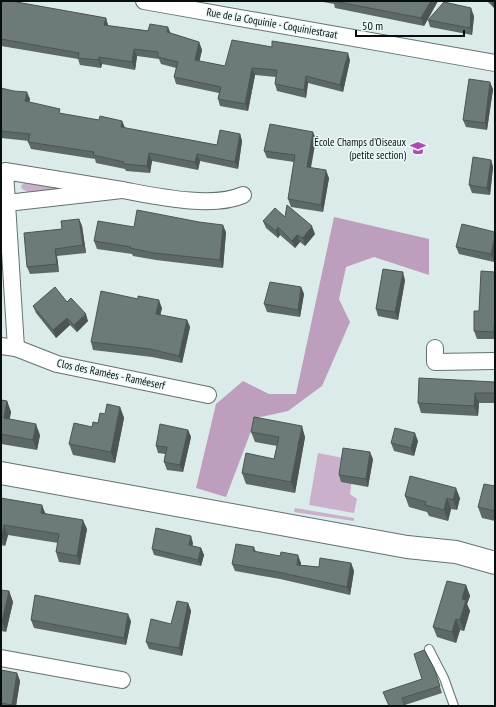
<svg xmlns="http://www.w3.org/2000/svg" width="496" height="707" font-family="'PT Sans Narrow',sans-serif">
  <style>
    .green { fill: #cab0ca }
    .forest { fill: #bd9ebd }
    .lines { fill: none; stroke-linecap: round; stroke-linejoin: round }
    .service-casing { stroke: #637170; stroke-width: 10 }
    .minor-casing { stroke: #637170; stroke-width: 18 }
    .secondary-casing { stroke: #637170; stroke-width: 24 }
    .service { stroke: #fff; stroke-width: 8 }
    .minor { stroke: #fff; stroke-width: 16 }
    .secondary { stroke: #fff; stroke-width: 22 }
    .wall { fill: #5d6967 }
    .shaded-wall { fill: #4c5554 }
    .building { fill: #6c7a78; stroke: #4c5554 }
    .labels { text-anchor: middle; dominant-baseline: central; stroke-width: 3; stroke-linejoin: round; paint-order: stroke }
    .street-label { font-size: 11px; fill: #080e0d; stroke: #e9f8f7 }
    .poi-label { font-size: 11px; fill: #080e0d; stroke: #e9f8f7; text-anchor: end }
  </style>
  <rect width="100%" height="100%" fill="#dbebe9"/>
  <g class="green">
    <polygon points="28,179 66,189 32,194 22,189 21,186"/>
    <polygon points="318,453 343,458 352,479 350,494 357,499 354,513 309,505"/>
    <polygon points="295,508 354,518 354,521 294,512"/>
  </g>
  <polygon class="forest" points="334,217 429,239 429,275 374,257 346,267 339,299 350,322 322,386 288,411 256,418 226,497 196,488 216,404 243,381 269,394 296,394"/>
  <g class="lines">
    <defs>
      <polyline id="service" points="429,649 444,678 454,706"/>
      <g id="minor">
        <polyline points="144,1 495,63"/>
        <path d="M 122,190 C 155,196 212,209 243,195"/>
        <polyline points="7,203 122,190 5,171 16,348"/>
        <polyline points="1,346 16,348 57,364 208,395"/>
        <polyline points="435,348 435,362 495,361"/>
        <polyline points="1,658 122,680"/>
      </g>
      <polyline id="secondary" points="1,473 407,547 456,552 495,563"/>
    </defs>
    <use href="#service" class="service-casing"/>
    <use href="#minor" class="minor-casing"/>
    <use href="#secondary" class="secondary-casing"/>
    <use href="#service" class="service"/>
    <use href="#minor" class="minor"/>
    <use href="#secondary" class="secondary"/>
  </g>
  <g class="wall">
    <polygon points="1,1 13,2 106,18 108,26 171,33 199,42 202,50 199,61 225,66 350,60 343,92 308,83 306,98 277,91 275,84 276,77 255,75 248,111 220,106 218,99 219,93 176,84 174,77 176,68 161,64 159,59 137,56 135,70 102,64 101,68 80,65 78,59 1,46"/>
    <polygon points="318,1 438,1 424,26 335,8 334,4"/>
    <polygon points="487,1 495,1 494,8"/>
    <polygon points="474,16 472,35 430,27 428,20"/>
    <polygon points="1,88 30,99 29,102 61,114 99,120 122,121 125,128 217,145 240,134 242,141 238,169 200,161 198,170 152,161 150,173 126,171 125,169 96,163 95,159 31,149 28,142 29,141 1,138"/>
    <polygon points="493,89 487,130 466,127 463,120"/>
    <polygon points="316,139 311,168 329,178 323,212 291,207 288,199 294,162 267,158 264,151"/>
    <polygon points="491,160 493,167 490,195 472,193 469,185"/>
    <polygon points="285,217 315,234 305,246 300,242 295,248 280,235 278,238 266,228 263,221"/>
    <polygon points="79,219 82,226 86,253 57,256 59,272 30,274 27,267 62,229"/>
    <polygon points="134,227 226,232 223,268 156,260 133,256 132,254 97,249 94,241"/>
    <polygon points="495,237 495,256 494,262 459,254 456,247"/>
    <polygon points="495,272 495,339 477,339 474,331 479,311"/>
    <polygon points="405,280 398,320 378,316 376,309"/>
    <polygon points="301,287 304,294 300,317 267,312 264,304"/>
    <polygon points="67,302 88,321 77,332 70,325 56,338 36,313 33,306"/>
    <polygon points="162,308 160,315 187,320 190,327 182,363 152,357 93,350 91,342"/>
    <polygon points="495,382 495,403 479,403 478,416 421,413 418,403"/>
    <polygon points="1,400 7,401 11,412 9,419 40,435 37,450 1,444"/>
    <polygon points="120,407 124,418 115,463 73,455 69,444 98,423 105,414"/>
    <polygon points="188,430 191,437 183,472 167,470 164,462 165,454 158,453 156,446"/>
    <polygon points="251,432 305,437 295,493 246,484 242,473 274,459 277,446 255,442"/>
    <polygon points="418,441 414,456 394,451 391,443"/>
    <polygon points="373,459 368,487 341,482 339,475"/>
    <polygon points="495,486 495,521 482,518 478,507"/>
    <polygon points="405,496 460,498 457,510 451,509 448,521 429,516 427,512 409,507"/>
    <polygon points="1,498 45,513 87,529 80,565 59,562 56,552 58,543 8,535 5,546 1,545"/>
    <polygon points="193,543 192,546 201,548 204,555 201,566 154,555 152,549"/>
    <polygon points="254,547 256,552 301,563 301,565 319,567 351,563 354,571 350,595 280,579 235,571 232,564"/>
    <polygon points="466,585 470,596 467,604 470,611 464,631 460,630 456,643 437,637 433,627"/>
    <polygon points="1,590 9,591 13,602 6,632 1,631"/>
    <polygon points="188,603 191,611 182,656 149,649 146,642 171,624"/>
    <polygon points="31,620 131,621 126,645 34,628"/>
    <polygon points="434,668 442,693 405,705 389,706 422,679"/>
    <polygon points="1,670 17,673 20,681 16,706 1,706"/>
  </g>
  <g class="shaded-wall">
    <polygon points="431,1 438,1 424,26 421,18"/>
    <polygon points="491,1 495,1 495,6 494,8"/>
    <polygon points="471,8 474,16 472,35 470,28"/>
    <polygon points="106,18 108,25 107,33 104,25"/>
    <polygon points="168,27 171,34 167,32"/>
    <polygon points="199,42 202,50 198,68 195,60"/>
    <polygon points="134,49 137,56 135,70 132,62"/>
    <polygon points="348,53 350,60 343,92 340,85"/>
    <polygon points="99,57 102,64 101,68 98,60"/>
    <polygon points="252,68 255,75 248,111 245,104"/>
    <polygon points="306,76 308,83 306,98 304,90"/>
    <polygon points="490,82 493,89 487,130 485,123"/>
    <polygon points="27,92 30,99 28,109 25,101"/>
    <polygon points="122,121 125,128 121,127"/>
    <polygon points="313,132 316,139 309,174 307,167"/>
    <polygon points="240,134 242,141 238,169 235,162"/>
    <polygon points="149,153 152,161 150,173 147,166"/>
    <polygon points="197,154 200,161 198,170 195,162"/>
    <polygon points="491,160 493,167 490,195 487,188"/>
    <polygon points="326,170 329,178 323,212 321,205"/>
    <polygon points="79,219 82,226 86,253 83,245"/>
    <polygon points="223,225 226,232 223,268 220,260"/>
    <polygon points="312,226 315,234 305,246 303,238"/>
    <polygon points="278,227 280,235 278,238 276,231"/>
    <polygon points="297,235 300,242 295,248 292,241"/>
    <polygon points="495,237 495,256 494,262 491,254"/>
    <polygon points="55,249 57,256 59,272 57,264"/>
    <polygon points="403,272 405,280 398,320 395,312"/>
    <polygon points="301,287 304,294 300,317 298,310"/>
    <polygon points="159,300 162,308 159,321 156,314"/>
    <polygon points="86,314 88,321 77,332 74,325"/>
    <polygon points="67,318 70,325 56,338 53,330"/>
    <polygon points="187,320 190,327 182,363 179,356"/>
    <polygon points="494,326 495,330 495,336 494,332"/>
    <polygon points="475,393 479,403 478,416 474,406"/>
    <polygon points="7,401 11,412 8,429 4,418"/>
    <polygon points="120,407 124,418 115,463 111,452"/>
    <polygon points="36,424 40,435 37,450 33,440"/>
    <polygon points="302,426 305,437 295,493 291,482"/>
    <polygon points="188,430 191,437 183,472 180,465"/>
    <polygon points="415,433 418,441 414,456 411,448"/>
    <polygon points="370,452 373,459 368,487 366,479"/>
    <polygon points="456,488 460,498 457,510 453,500"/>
    <polygon points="447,498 451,509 448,521 444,510"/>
    <polygon points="42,505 46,515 41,513"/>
    <polygon points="83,520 87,529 80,565 77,556"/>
    <polygon points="4,525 8,535 5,546 2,537"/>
    <polygon points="191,536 193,543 191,552 189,545"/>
    <polygon points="201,548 204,555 201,566 198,560"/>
    <polygon points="298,555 301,563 300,572 297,565"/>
    <polygon points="351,563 354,571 350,595 347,587"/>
    <polygon points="466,585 470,596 467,604 470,611 464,631 460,620 462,599"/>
    <polygon points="9,591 13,602 6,632 2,622"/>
    <polygon points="188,603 191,611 182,656 179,648"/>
    <polygon points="128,614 131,621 126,645 124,638"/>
    <polygon points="456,619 460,630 456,643 452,632"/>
    <polygon points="17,673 20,681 16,706 12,706 12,705"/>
  </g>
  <g class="building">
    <polygon points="1,1 11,1 106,18 104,25 148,31 150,24 168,27 167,32 199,42 195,60 225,66 232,40 272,47 272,41 348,53 340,85 306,76 304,90 275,84 277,70 252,68 245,104 218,99 221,87 174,77 178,62 158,57 158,52 134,49 132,62 99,57 98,60 78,58 79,53 1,39"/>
    <polygon points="333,1 431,1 421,18"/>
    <polygon points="444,2 471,8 470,28 428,20"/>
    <polygon points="469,79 490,82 485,123 463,120"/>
    <polygon points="1,88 14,91 27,92 25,101 60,109 59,113 99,120 100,116 122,121 121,127 217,145 220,130 240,134 235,162 197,154 195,162 149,153 147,166 123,164 124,162 93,155 94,152 28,142 30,134 1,131"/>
    <polygon points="270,124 313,132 307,167 326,170 321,205 288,199 295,155 264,151"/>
    <polygon points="473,157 491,160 487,188 469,185"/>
    <polygon points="287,205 312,226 303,238 297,235 292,241 278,227 276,231 263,221 275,208 285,217"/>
    <polygon points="137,210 199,222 223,225 220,260 154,253 130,248 131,247 94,241 98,221 134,227"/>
    <polygon points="79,219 83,245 55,249 57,264 27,267 24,233 62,229 61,221"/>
    <polygon points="462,224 495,232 495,237 491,254 456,247"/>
    <polygon points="383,269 403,272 395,312 376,309"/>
    <polygon points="481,271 495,272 495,326 494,326 494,332 474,331 474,311 479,311"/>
    <polygon points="270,282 301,287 298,310 264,304"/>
    <polygon points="55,287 67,302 71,298 86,314 74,325 67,318 53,330 33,306"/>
    <polygon points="101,291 138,299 138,296 159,300 156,314 187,320 179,356 150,349 91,342"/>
    <polygon points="419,378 495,382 495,393 475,393 474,406 418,403"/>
    <polygon points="1,400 7,401 4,418 36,424 33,440 1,434"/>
    <polygon points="107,404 120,407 111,452 69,444 74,423 92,427 93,422 98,423 100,413 105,414"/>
    <polygon points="254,417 302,426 291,482 242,473 246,453 274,459 279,437 251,432"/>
    <polygon points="160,424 188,430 180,465 164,462 167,447 156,446"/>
    <polygon points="395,428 415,433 411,448 391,443"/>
    <polygon points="343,448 370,452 366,479 339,475"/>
    <polygon points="410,476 456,488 453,500 447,498 444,510 425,505 426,502 405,496"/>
    <polygon points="484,484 495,486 495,511 478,507"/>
    <polygon points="1,498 42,505 41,513 83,520 77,556 56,552 59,534 4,525 2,537 1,536"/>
    <polygon points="156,528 191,536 189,545 201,548 198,560 152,549"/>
    <polygon points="236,544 254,547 253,551 280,556 281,552 298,555 297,565 319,567 320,558 351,563 347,587 278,572 232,564"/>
    <polygon points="447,581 466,585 462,599 466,600 460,620 456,619 452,632 433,627"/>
    <polygon points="1,590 9,591 2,622 1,621"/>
    <polygon points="35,595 128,614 124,638 31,620"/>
    <polygon points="177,601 188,603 179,648 146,642 151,619 171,624"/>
    <polygon points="424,650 434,668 440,686 402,698 405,706 389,706 383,692 422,679 414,654"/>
    <polygon points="1,670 17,673 12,705 1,703"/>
  </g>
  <defs>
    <symbol id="school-bare" viewBox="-9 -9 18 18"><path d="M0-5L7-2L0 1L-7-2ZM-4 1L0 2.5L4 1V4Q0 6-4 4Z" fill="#ae4bb2" stroke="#e9f8f7" stroke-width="2.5" paint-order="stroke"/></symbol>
  </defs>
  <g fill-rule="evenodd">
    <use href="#school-bare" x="407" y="137" width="22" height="22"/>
  </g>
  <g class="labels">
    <g class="street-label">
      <text transform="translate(272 23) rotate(10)">Rue de la Coquinie - Coquiniestraat</text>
      <text transform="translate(111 374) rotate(12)">Clos des Ramées - Raméeserf</text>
    </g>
    <g class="poi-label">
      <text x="406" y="142">École Champs d'Oiseaux<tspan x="406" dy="13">(petite section)</tspan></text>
    </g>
  </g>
  <rect width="496" height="707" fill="none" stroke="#080e0d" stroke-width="4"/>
  <path d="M356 30v6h108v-6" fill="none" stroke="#080e0d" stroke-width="2"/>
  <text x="362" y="30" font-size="12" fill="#080e0d" stroke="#e9f8f7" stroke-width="3" paint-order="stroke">50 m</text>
</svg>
